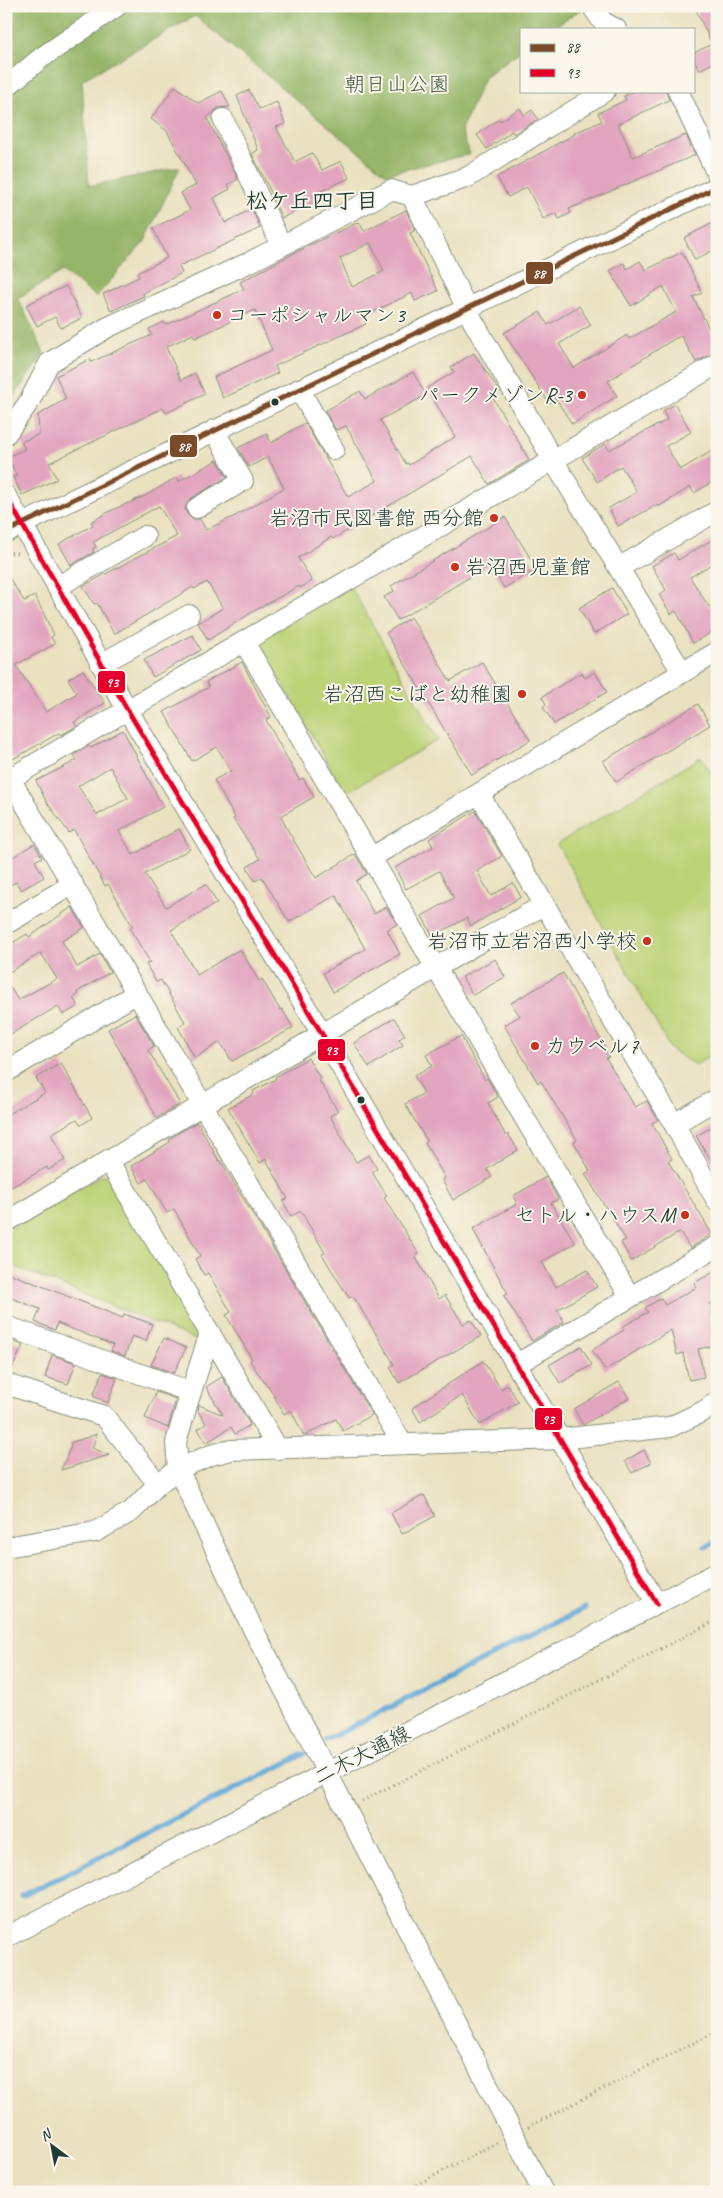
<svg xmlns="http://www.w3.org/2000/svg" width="723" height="2198" font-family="Caveat,'Klee One',sans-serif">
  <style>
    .green { fill: #bcd377; stroke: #6e8856 }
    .forest { fill: #95b568; stroke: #5a794e }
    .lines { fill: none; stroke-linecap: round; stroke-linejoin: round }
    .stream { stroke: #5ea6d5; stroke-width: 5.5 }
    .building { fill: #e2a5bf; fill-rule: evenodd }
    .minor-casing { stroke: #848f7a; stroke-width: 22 }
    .path { stroke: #848f7a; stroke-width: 3; stroke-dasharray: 1 4; stroke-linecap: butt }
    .minor { stroke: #fff; stroke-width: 20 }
    .bus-1-casing { stroke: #fbf7ec; stroke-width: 9 }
    .bus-2-casing { stroke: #fbf7ec; stroke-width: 9 }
    .bus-1 { stroke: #7a4b2a; stroke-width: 5 }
    .bus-2 { stroke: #e4002b; stroke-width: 5 }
    .poi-dot { fill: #c8321e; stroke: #fbf7ec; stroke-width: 2 }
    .bus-dot { fill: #1f3d34; stroke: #fbf7ec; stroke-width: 2 }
    .labels { text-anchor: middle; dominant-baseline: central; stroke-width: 4; stroke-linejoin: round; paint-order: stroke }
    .park-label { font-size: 21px; fill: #3e5b41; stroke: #fbf7ec }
    .poi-label { font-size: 21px; fill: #1f3d34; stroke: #fbf7ec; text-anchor: end }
    .street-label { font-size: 21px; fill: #1f3d34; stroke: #fbf7ec }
    .neighbourhood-label { font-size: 22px; font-weight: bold; fill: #1f3d34; stroke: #fbf7ec }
    .line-badge { stroke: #fbf7ec; stroke-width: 2 }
    .badge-label { font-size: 14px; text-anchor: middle; font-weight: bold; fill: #fff }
  </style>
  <rect width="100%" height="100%" fill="#fbf7ec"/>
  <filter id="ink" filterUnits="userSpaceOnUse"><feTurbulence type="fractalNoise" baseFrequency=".02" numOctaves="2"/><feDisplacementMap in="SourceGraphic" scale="10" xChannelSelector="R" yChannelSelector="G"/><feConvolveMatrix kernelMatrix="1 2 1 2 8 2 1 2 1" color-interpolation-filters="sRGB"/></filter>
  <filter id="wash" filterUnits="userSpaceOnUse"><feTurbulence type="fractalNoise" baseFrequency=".0096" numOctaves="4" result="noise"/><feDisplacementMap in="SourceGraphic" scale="20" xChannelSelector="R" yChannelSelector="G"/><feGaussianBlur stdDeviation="1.12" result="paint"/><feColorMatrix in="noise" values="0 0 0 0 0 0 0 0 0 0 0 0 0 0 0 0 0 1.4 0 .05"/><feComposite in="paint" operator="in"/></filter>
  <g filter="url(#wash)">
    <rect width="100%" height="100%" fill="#eae1c0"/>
    <g class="green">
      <polygon points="351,587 438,740 345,793 258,641"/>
      <polygon points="701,757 717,781 717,1052 695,1065 671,1050 557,844"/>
      <polygon points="102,1175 111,1176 203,1329 197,1340 6,1263 6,1232"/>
    </g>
    <polygon class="forest" points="6,6 586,6 551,29 522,29 522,50 485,76 461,130 470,154 386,174 195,16 82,80 89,186 180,167 145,241 96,297 63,271 18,298 44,353 6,408"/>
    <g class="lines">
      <g class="stream">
        <polyline points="705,1547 717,1541"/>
        <polyline points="326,1740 585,1608"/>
        <polyline points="22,1896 304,1754"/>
      </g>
    </g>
    <g id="blocks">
      <g class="building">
        <polygon points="694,6 717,6 717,61 699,70 694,59 694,53 712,44"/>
        <polygon points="175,86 198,103 222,91 230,107 218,108 207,118 238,179 228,185 230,189 214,198 225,223 252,209 260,228 179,266 182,273 143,293 144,296 111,311 103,294 139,277 137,273 167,258 153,228 190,210 181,193 196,185 167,131 151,119"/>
        <polygon points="249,90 259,109 277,102 285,124 276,127 295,162 312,153 322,170 341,161 349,178 313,195 316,201 282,218 273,198 274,198 252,154 258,150 237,96"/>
        <polygon points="634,91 666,91 669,100 618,124 633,157 686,135 695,155 569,209 571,213 559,219 556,213 543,219 527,187 508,197 497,177 575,134 574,133 602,121 598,113 626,100 624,96"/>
        <polygon points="520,108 524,115 532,110 538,119 514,134 512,131 487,149 477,135 499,119 501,121"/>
        <path d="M 406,210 L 415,230 L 410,233 L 438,291 L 415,301 L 412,293 L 363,317 L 366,324 L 275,366 L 278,373 L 223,398 L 214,377 L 272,350 L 255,310 L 195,338 L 193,334 L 166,347 L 181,380 L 195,373 L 205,394 L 166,413 L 163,408 L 49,463 L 57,479 L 22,495 L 13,477 L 17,476 L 7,457 L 25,449 L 21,442 L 39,434 L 38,415 L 66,399 L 56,376 L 90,359 L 91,362 L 152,335 L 149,329 L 164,322 L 166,325 L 244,289 L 240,282 L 310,245 L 359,222 L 364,231 ZM 370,243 L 384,271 L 352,287 L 340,258 Z"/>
        <polygon points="717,221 717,248 695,260 684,238"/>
        <polygon points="682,252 702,293 693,297 717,344 717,352 696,362 681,336 674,339 608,381 617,396 572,424 556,399 549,403 504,333 540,312 548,325 579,306 591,325 559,344 574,368 627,335 629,339 676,312 663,286 631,306 610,271 624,263 627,269 640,261 646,270"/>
        <polygon points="66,286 82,318 61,328 55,317 37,326 26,305"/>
        <polygon points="474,353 500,392 492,396 529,460 489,484 472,456 333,539 331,537 298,558 312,581 300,588 299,586 254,611 208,640 198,623 223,608 207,582 194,589 193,587 114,634 97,603 94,604 83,586 177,536 159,506 93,542 96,547 92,549 94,552 71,565 59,544 93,525 91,522 110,511 147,495 177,477 179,481 217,460 227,477 190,499 185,508 187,514 192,519 200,519 206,530 235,516 284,488 268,457 249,467 238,448 267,434 271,443 305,423 348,497 377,481 346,426 336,430 325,411 360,391 365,399 413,372 426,395 380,420 406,464 408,463 409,465 455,437 427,388 454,372 451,367"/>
        <polygon points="675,404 691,432 666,446 680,470 717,448 717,479 694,493 690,487 658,507 657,505 618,526 609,508 637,492 621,466 597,482 582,458 605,444 609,450 667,420 663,411"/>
        <polygon points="505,517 537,569 504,588 490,565 398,620 384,597 394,591 391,586"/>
        <polygon points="717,537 717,561 690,577 709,607 717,602 717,629 693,643 676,611 671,614 659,595 666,590 652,566 674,553 678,560"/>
        <polygon points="6,573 24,601 35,596 54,635 51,637 55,644 16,665 46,712 77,693 68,679 83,670 105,703 74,722 77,726 61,735 59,733 13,759 6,748"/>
        <polygon points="612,588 627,614 594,634 579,608"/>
        <polygon points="411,617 450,681 482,662 530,740 472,775 386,633"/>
        <polygon points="193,635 201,650 153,677 144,660"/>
        <polygon points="242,662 271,717 266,720 299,780 303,778 314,797 281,816 287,829 316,878 355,854 367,874 356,881 374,914 386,907 397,924 387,930 400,954 333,992 323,973 365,949 336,895 289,922 262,877 255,881 247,867 260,859 233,819 235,818 214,780 231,771 217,747 192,761 164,712 209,687 206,682"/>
        <polygon points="582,672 585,678 595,672 607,692 554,724 543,707 546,704 542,697"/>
        <polygon points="698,704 710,725 616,782 603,761"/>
        <path d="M 123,730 L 163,807 L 119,831 L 133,855 L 179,829 L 190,849 L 145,874 L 166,907 L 206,884 L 217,903 L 171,930 L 197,975 L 240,949 L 259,981 L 262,979 L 280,1010 L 282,1009 L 293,1028 L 232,1061 L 220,1042 L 195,1058 L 178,1027 L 185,1022 L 161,980 L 156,982 L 146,964 L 150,962 L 130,929 L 133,927 L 108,884 L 105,886 L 74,830 L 69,833 L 46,801 L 36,781 L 77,760 L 74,755 L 89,746 L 91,748 ZM 110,767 L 128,798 L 97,815 L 78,786 Z"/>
        <polygon points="475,811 502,856 477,871 491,896 513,883 521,897 471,926 467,918 433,936 422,916 454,898 439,871 406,889 395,868 433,847 429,839"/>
        <polygon points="34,844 42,857 35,861 44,877 21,890 16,882 6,888 6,861"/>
        <polygon points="72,907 84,928 62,941 77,967 100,954 110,972 77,992 79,994 73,998 78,1006 63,1015 58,1006 6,1037 6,981 18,1000 57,979 41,953 6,974 6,947 27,934 29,937"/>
        <polygon points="495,959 505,977 473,995 462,977"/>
        <polygon points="563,973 603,1044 609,1057 606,1058 635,1107 647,1101 658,1120 652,1123 672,1159 668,1161 712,1234 690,1248 680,1232 631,1261 621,1242 626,1240 585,1174 590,1171 574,1142 577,1140 541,1081 538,1083 504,1025 520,1016 511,1003"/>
        <polygon points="135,1014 154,1046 148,1050 180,1104 157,1118 108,1029"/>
        <polygon points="394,1018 405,1035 399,1039 403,1045 369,1067 354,1043"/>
        <polygon points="461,1036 485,1080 487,1078 498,1097 488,1103 506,1136 508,1134 518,1150 487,1169 492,1177 453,1200 442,1180 445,1178 425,1143 427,1141 405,1104 424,1093 414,1076 432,1066 426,1055"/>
        <polygon points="308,1058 320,1078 318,1079 338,1111 330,1116 356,1162 369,1155 377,1169 372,1172 387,1196 384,1198 419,1254 415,1256 439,1299 445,1295 463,1324 471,1320 481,1336 399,1383 390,1367 394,1364 353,1296 349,1298 331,1269 322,1254 325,1253 301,1211 291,1216 283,1201 288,1199 266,1159 260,1163 228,1108 254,1094 253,1091 276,1079 275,1077"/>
        <polygon points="61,1063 92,1118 81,1125 77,1119 51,1134 65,1160 48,1170 47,1167 6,1190 6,1115 45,1093 36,1078"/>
        <polygon points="197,1122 219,1161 220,1160 258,1223 372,1415 343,1431 336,1419 304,1436 291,1410 284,1414 268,1385 267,1386 250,1361 252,1359 226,1315 231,1312 208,1273 204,1275 195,1259 200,1256 174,1209 167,1213 147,1179 141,1183 131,1166 170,1142 169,1139"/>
        <polygon points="717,1124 717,1170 696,1136"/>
        <polygon points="546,1177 558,1199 551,1203 575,1243 542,1262 556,1287 587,1270 597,1287 557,1310 564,1322 532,1341 504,1296 508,1294 473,1229 517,1204 513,1196"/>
        <polygon points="717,1270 717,1300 710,1304 717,1332 717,1345 698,1349 704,1377 689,1380 683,1353 677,1355 671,1330 605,1370 592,1350 624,1330 622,1327 648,1312 645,1308 661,1298 665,1305 697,1287 694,1283"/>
        <polygon points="6,1272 123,1318 124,1314 152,1324 146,1341 132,1336 125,1356 111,1351 113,1345 57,1323 55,1330 35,1322 40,1309 6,1296"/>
        <polygon points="164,1338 186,1348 174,1373 151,1365"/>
        <polygon points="6,1339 23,1345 10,1373 6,1372"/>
        <polygon points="581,1346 592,1365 560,1383 549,1365"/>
        <polygon points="52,1355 76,1363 68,1384 45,1377"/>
        <polygon points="483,1361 501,1389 508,1385 518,1402 480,1425 462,1395 420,1422 412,1408"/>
        <polygon points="102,1373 117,1378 108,1403 93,1396"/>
        <polygon points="222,1377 250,1425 235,1434 231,1427 206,1443 198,1429 206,1424 198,1411 199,1405 223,1415 206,1387"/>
        <polygon points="619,1382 629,1398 583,1425 574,1409"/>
        <polygon points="156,1392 176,1399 168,1428 145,1418"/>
        <polygon points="97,1434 92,1448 109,1455 61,1470 71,1446 70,1443"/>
        <polygon points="644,1450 651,1463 632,1473 625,1461"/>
        <polygon points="424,1495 435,1516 402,1534 391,1513"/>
      </g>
    </g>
  </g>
  <g filter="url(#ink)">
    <use href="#blocks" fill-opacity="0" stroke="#848f7a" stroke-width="1"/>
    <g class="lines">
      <defs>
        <g id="minor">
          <polyline points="594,9 603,22 616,29"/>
          <polyline points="6,87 41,58 117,6"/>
          <polyline points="678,91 717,174"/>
          <polyline points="223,119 281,245"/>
          <polyline points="412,196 473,321 553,460 682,672"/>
          <polyline points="299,389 334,450"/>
          <polyline points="6,434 29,402 49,363 108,327 250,262 391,190 412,196 468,177 605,91"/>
          <polyline points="6,496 127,709 322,1034 657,1604"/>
          <polyline points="197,508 243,481 214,430"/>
          <polyline points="6,532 717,187"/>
          <polyline points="620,567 717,511"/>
          <polyline points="57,587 145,536"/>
          <polyline points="244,642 630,1297"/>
          <polyline points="101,664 189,615"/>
          <polyline points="6,772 402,1443"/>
          <polyline points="6,781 717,364"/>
          <polyline points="479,794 674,1124 717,1201"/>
          <polyline points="372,857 717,652"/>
          <polyline points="6,924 73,884"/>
          <polyline points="6,1072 137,993"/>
          <polyline points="674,1124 717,1099"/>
          <polyline points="108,1160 278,1449"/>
          <polyline points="6,1222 322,1034 545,904"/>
          <polyline points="6,1326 191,1392 210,1333"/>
          <polyline points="517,1364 717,1246"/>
          <polyline points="6,1384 104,1416 158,1484"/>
          <polyline points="191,1392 176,1442 178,1469 250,1623 543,2192"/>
          <polyline points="6,1547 95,1532 132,1511 158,1484 178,1469 211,1455 231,1450 560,1439 670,1427 704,1411 717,1402"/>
          <polyline points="6,1937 717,1573"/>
        </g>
      </defs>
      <use href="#minor" class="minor-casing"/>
      <g class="path">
        <polyline points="6,552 18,553"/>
        <polyline points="362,1801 717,1620"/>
        <polyline points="528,2127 717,2031"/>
        <polyline points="403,2192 498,2142"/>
      </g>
      <use href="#minor" class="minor"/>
      <defs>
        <polyline id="bus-1" points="6,532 717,187"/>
        <polyline id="bus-2" points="6,496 127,709 322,1034 657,1604"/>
      </defs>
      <use href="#bus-1" class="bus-1-casing"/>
      <use href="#bus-2" class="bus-2-casing"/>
      <use href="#bus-1" class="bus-1"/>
      <use href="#bus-2" class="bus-2"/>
    </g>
  </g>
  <g class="poi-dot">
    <circle cx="217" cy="315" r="5"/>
    <circle cx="582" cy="395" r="5"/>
    <circle cx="494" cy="518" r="5"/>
    <circle cx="455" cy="567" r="5"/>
    <circle cx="522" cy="694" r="5"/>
    <circle cx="647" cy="941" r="5"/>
    <circle cx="535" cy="1046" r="5"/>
    <circle cx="685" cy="1215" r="5"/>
  </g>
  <g class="bus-dot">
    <circle cx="275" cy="402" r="4.5"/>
    <circle cx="361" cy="1100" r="4.5"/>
  </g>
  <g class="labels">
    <g class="park-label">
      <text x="397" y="84">朝日山公園</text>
    </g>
    <g class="poi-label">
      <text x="227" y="315" text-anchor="start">コーポシャルマン3</text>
      <text x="572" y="395">パークメゾンR-3</text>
      <text x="484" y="518">岩沼市民図書館 西分館</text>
      <text x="465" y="567" text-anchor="start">岩沼西児童館</text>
      <text x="512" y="694">岩沼西こばと幼稚園</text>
      <text x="637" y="941">岩沼市立岩沼西小学校</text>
      <text x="545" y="1046" text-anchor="start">カウベル7</text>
      <text x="675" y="1215">セトル・ハウスM</text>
    </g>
    <g class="street-label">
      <text transform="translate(362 1755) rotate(-27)">二木大通線</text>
    </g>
    <g class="neighbourhood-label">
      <text x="312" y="201">松ケ丘四丁目</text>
    </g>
  </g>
  <g class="line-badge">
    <rect x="525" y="261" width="29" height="24" rx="5" fill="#7a4b2a"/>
    <rect x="169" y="434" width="29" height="24" rx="5" fill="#7a4b2a"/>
    <rect x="97" y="670" width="29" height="24" rx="5" fill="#e4002b"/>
    <rect x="317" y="1038" width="29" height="24" rx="5" fill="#e4002b"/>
    <rect x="534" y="1407" width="29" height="24" rx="5" fill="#e4002b"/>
  </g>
  <g class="badge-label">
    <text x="539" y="278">88</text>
    <text x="184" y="451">88</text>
    <text x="112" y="687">93</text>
    <text x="331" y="1055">93</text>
    <text x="548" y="1424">93</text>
  </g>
  <rect width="723" height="2198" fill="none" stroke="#fbf7ec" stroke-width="25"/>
  <rect x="520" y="28" width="175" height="65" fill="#fbf7ec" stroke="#a3ada2"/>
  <rect x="530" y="44" width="25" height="8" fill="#7a4b2a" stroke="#a3ada2"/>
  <text x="566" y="52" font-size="15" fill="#1f3d34">88</text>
  <rect x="530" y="69" width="25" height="8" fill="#e4002b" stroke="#a3ada2"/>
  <text x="566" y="78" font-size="15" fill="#1f3d34">93</text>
  <g transform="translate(52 2146) rotate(328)" stroke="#fbf7ec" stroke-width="4" paint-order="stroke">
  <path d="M0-4L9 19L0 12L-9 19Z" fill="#1f3d34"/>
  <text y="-8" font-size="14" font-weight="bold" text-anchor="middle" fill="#1f3d34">N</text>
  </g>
</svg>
